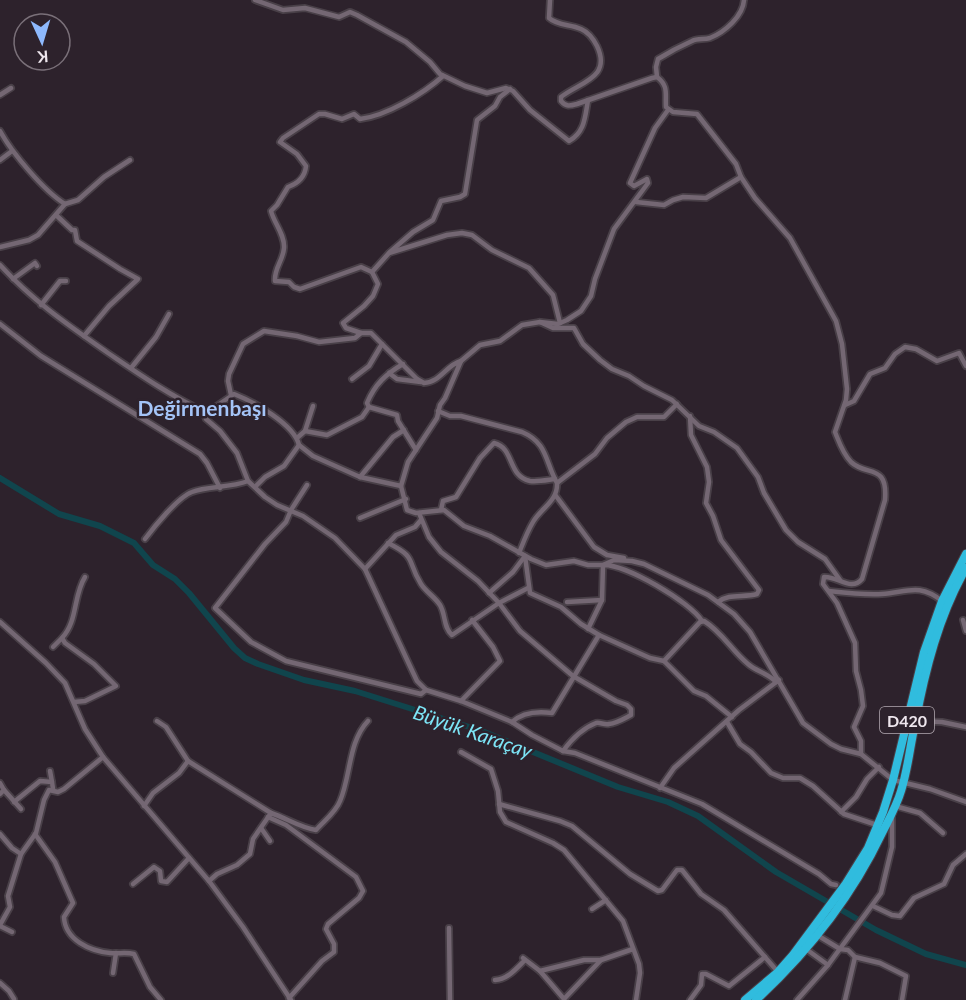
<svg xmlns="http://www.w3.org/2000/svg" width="966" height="1000" font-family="Lato,sans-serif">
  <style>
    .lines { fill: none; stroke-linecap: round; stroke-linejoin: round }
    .river { stroke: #10454d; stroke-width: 6 }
    .minor-casing { stroke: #494048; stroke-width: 8 }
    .highway-casing { stroke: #494048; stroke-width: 10 }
    .minor { stroke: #746773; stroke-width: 4.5 }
    .highway { stroke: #30bcde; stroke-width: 8 }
    .labels { text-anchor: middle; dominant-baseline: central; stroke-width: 5; stroke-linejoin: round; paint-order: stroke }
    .shield { fill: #2d222c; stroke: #b4abb3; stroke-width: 1.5 }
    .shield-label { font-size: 16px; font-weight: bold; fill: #eee6ed }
    .water-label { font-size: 20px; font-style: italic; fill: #7de5f6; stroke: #2d222c }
    .quarter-label { font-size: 21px; font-weight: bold; fill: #a4c4f7; stroke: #2d222c }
  </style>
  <rect width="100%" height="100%" fill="#2d222c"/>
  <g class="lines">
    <polyline class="river" points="0,478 59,514 100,526 134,543 153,565 175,579 189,593 234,648 245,658 258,664 304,680 355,691 482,731 618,787 668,802 698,816 776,872 876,930 926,954 966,965"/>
    <defs>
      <g id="minor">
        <path d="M 255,0 L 283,10 L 305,8 L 339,17 L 350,12 L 357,15 L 406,42 L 430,62 L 440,74 L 465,86 L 487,93 L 506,88 L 513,91 L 530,110 L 569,141 C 585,132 585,117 588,100"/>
        <path d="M 550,0 L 549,18 C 558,26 570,24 581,29 C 588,32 593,38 597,46 C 612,78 580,82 561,97 L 561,101 C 566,107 570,106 577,104 L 652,78 L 657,77 C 669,86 665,94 666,107 L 673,112 L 697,114 L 736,164 L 741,177 L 755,198 L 790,238 L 836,321 L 842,344 L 847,389 L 846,400 L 835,432 C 839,442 843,454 851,462 C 867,477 888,463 885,500 L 862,579 C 851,592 838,576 824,577 L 823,584 L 837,603 L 855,643 L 856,671 L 861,690 L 863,706 L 854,727 L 861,741 L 861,754"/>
        <path d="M 657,77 L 656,67 L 658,59 C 666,54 683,45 692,41 C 698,38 704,40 710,38 C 725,32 743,16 744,0"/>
        <polyline points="0,95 11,88"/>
        <path d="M 0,131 C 12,153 44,191 65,204"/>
        <polyline points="0,160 12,151"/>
        <polyline points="636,202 664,205 673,200 683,197 706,198 741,177"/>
        <polyline points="56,215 72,230 75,230 77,241 120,269 138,279 109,306 84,336"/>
        <polyline points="0,247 29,240 38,235 65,204 78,200 104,177 130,160"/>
        <polyline points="390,252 413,232 433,220 441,201 460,197 465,194 477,120 495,106 500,97 510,89"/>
        <path d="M 0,265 C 34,302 68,325 108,353 C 139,374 169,395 203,411 L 215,407 L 234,394 C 254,402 294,424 299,445 L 313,456 L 360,477 L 401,486 L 407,510 L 416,513 L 444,510 L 464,526 L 490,536 L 531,559 L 546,565 L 574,561 L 588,565 L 603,565 L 614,560 L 632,561 L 644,564 L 708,595 L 734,614 L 750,632 L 803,723 L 831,744 L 841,749 L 861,754 L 893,780 L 930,789 L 966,802"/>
        <path d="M 372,272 L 361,267 L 300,289 L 294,287 L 289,282 L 275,281 C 274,268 283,261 284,248 C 285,235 274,223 271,211 L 277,205 L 288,187 C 299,183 305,177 306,166 L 297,154 L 280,142 L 283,138 L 319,114 L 325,114 L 342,119 L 354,114 L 360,119 C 386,116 423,94 443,76"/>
        <polyline points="13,279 35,263 37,266"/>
        <polyline points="41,305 60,281 66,281"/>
        <polyline points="540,322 553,328 574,328 583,344 600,360 612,369 629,376 644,386 672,400 699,426 714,432 737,448 758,477 764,493 786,530 798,542 825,559 840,580"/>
        <polyline points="0,324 41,356 200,454 207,463 220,488"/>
        <polyline points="361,333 346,328 343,323 364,306 373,296 378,284 372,272 389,253 447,235 462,233 472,235 492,250 529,268 553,295 560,323"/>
        <polyline points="461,361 480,345 500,341 522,325 540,322 558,324 567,320 581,311 591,296 595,279 614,229 648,183 647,179 634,186 630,183 655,128 668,110"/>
        <polyline points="131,368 156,337 169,314"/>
        <polyline points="389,373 397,379 421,382"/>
        <polyline points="352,379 369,366 382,344"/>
        <path d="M 231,395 L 228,381 L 229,374 L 243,344 L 264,331 L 297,336 L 319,342 L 355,338 L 361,333 L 371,333 L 417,379 L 424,383 C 441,382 446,365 461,361 L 445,398 L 440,405 L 437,418 L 408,462 L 401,486"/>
        <polyline points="845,405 854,401 870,374 885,368 895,354 905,347 916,349 937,361 959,353 966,366"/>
        <path d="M 369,407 L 367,403 C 375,384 386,374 403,364"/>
        <polyline points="203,411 206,419 220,431 237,453 248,481 265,497 277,505 303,516 335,538 365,569 409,664 417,681 426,690 461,701 512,722 532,735 563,751 575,753 702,804 819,874 831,884 836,885"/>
        <path d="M 438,411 L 450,416 L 461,416 L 522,432 C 548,443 545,462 557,483 C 558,501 541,508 533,522 C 527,532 523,543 519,553"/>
        <path d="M 690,416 L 691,435 L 707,467 L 709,482 L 706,503 L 713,516 L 721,540 L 759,590 L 757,594 C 744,598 729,593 718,602"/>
        <polyline points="305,431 313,406"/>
        <polyline points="297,438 305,431 327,435 362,417 369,407 397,415 398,421 416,450"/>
        <polyline points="360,477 393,437 404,430"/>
        <polyline points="557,483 595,454 607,438 626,422 637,417 664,417 677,404"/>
        <polyline points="307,485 291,510 286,522 265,544 215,608 251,642 286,661 421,694 426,690"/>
        <polyline points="255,487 265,477 284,466 299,445"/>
        <polyline points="556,496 594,547 607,555 624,558"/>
        <path d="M 441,510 L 443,501 L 456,497 L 480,458 L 494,443 C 515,448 507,476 530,481 C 538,482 547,480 555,479"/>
        <path d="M 419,513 L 429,537 L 441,552 L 478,581 L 499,603 L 520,631 L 573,676 L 616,701 L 627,705 L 631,709 L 631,715 C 625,718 617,723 609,724 C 604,725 600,722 596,723 C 583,728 571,740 563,751"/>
        <polyline points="360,518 406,499"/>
        <path d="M 145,539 C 154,527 178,497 192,492 C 207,486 230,488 248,481"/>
        <path d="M 388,543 C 418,558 406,560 421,584 C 426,592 435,597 440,605 C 446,615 443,627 452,635 L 499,603 L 528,588"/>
        <polyline points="525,556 530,593 561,607 581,624 599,635 650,658 664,661 694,691 706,696 732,717"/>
        <polyline points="365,569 396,535 415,527 421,520"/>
        <path d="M 829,591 C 847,593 864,595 882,594 C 908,592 919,583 942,601"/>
        <polyline points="489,593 513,572 525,556"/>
        <polyline points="567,602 602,600"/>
        <polyline points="963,620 966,631"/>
        <polyline points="0,622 46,663 65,683 85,729 103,757 209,881 243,927 291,1000"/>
        <path d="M 588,629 L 602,600 L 603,565 C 626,564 690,602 702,621"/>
        <polyline points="53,647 62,638"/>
        <path d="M 664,661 L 700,622 L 704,621 C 722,632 732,651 748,664 C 757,672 768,673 776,682"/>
        <polyline points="461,701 500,661 493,647 472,620"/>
        <path d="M 74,702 L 85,701 L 116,686 L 94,664 L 65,643 L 62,638 C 78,621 73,596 85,577"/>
        <polyline points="157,721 166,727 188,761 271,813"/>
        <polyline points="915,721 942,722 966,727"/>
        <path d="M 512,722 C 523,712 537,711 552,713 L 599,635"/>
        <polyline points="727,722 740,744 751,752 771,773 783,778 800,778 813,786 844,814 877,825"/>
        <polyline points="461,752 491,769 498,791 500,812 506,822 553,843 564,850 623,921 639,964 640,973 636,1000"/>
        <polyline points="50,771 52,782"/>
        <polyline points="0,783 4,790 0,794"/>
        <polyline points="660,788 674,768 739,710 779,680"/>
        <polyline points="4,790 21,809"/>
        <polyline points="14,802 40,781 52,782 53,789"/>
        <polyline points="499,804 560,821 572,826 630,874 658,891 662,890 677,870 682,870 701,894 724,910 778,972"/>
        <polyline points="144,806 153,793 179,773 188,761"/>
        <polyline points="895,806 920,813 943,833"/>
        <polyline points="841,812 856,797 867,779 879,767"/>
        <polyline points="268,817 286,825 348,871 356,877 363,891 359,898 328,924 326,929 334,944 334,952 322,961 289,998"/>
        <polyline points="261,828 270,841"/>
        <polyline points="0,834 12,848 21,854"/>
        <path d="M 35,834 L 55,862 L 73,903 L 64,917 C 65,940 90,951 110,953 C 118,954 126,952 134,954 L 150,987 L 161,1000"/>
        <path d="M 209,881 L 217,874 L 237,865 L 250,854 L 253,839 L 271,813 C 286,818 301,828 316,830 C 324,821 336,812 340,801 C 351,776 348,742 368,721"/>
        <polyline points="133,884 154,867 160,871 161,881 167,882 189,858"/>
        <polyline points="873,906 892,915 900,916 914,898 944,884 953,865 966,854"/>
        <polyline points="592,909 606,900"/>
        <polyline points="0,925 10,907 8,896 21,854 36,833 44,800 49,790 58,792 64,789 103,757"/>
        <polyline points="0,926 12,932"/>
        <polyline points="449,928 450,1000"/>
        <polyline points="817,935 840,949 848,950 855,957 880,963 906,976 902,1000"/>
        <polyline points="806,949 828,965"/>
        <polyline points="523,958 540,971 564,999 601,960"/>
        <polyline points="540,971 584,960 601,960 633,949"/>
        <polyline points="113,973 116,953"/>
        <path d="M 495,980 C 508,979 516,969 525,960"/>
        <polyline points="0,983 9,991 14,999"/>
        <polyline points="690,1000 701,985 702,974 706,974 729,986 765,957"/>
        <polyline points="797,1000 828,965 881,893 892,847 892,815"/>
        <polyline points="845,1000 855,957"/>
      </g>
      <g id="highway">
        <polyline points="745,1000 778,972 793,955 845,885 868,848 883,812 893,780 924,652 942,601 966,554"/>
        <path d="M 756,1000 C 808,952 852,896 882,833 C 889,819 897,805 901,791 C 908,769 910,746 915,724 C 925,670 939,615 966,568"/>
      </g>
    </defs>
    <use href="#minor" class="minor-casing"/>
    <use href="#highway" class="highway-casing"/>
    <use href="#minor" class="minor"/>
    <use href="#highway" class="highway"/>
  </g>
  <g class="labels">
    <rect class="shield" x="880" y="707" width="54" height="26" rx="4.5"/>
    <g class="shield-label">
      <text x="907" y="720">D420</text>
    </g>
    <g class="water-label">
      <text transform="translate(473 731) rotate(19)">Büyük Karaçay</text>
    </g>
    <g class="quarter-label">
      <text x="202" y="407">Değirmenbaşı</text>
    </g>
  </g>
  <g transform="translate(42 42) rotate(176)"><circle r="28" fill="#2d222c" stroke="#7a7079" stroke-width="1.5"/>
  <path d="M0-4.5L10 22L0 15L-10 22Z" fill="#8eb9fd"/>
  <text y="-9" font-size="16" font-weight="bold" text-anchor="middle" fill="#eee6ed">K</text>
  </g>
</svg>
